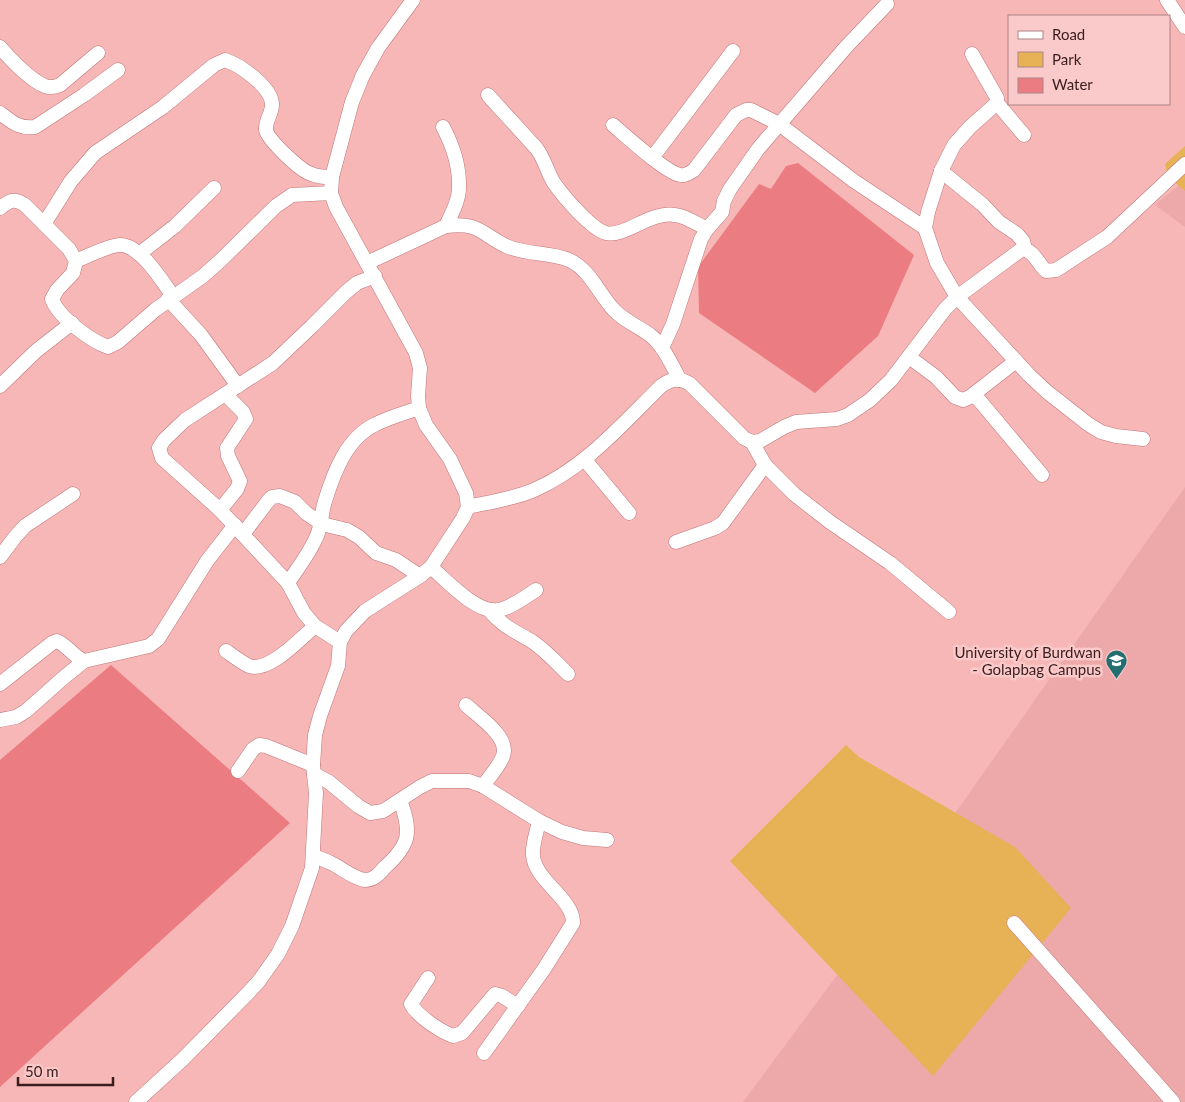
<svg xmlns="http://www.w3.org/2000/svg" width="1185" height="1102" font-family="Lato,sans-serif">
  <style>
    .built { fill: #eda8a9 }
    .green { fill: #e7b156 }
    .water { fill: #eb7c81 }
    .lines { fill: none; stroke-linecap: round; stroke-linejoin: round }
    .street-casing { stroke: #c07578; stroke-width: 15 }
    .street { stroke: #fff; stroke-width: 14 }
    .labels { text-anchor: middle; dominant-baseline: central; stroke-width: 5; stroke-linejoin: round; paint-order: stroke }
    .poi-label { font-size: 15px; fill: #3b1d1e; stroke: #fac9c9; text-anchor: end }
  </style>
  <rect width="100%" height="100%" fill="#f7b7b7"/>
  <g class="built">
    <polygon points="1185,180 1185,227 1155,205"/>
    <polygon points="1185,487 1185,1102 743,1102 913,873"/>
  </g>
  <g class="green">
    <polygon points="1185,146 1185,191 1168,177 1165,164"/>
    <polygon points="846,745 859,757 1015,847 1071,908 933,1076 730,861"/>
  </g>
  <g class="water">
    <polygon points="798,163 914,255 878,336 815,393 699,313 698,267 759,184 771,189 786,166"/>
    <polygon points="111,665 290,823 0,1087 0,760"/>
  </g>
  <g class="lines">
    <defs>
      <g id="street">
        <polyline points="1167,0 1185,27"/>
        <path d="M 0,47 C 10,59 30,80 45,86 C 50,88 55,87 60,85 L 98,53"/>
        <polyline points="972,54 997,98 997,103 970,127 954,145 941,171 928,212 925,228 937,263 957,297 1029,375 1046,391 1088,424 1101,432 1116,436 1143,439"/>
        <path d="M 488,95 C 504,113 521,131 537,149 C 545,160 547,172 554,183 C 563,196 591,229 606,233 C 626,237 650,211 675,215 C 686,216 697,224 707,229"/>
        <polyline points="997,103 1024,135"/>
        <path d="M 0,113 C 12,122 19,129 35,127 L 84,95 L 118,70"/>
        <path d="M 613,125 C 626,136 665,172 680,175 C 685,176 690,173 694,170 L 736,115 L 746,110 L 751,110 L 779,124 L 854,181 L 925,228"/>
        <path d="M 443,127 C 452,144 459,165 459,184 C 460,199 452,213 446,226"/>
        <polyline points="652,158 733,51"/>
        <polyline points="941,171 983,205 999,222 1017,234 1023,241 1025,249"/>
        <path d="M 0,208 C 10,200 14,198 25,205 L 69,249 L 76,261 L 73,273 L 57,290 L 52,299 C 58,317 91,341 108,347 L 118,342 L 155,310 L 203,276 L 221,260 L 276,206 L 292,195 L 331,193"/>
        <path d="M 44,224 L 71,181 L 95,153 L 163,107 L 214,65 L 225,60 C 240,65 270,86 272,103 C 273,113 265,120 266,130 C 268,140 299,169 309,173 C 317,177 324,177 332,177"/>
        <polyline points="139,254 175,226 214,188"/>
        <path d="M 76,261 C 85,257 112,244 121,245 C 141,246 162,281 173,296"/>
        <path d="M 367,263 L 446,226 C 479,222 480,233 506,246 C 526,255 550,252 569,260 C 591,270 599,295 615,311 C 625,321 639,327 650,335 C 664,346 671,364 680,380"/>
        <polyline points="168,299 201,335 238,386"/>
        <polyline points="662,348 673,324 701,239 707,229 722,212 724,201 730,189 758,149 846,47 887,4"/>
        <polyline points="909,357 936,377 955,397 963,400 970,397 1016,361"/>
        <polyline points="0,386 36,351 72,323"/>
        <polyline points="974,394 1042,475"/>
        <polyline points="752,442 765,465 794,494 830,522 890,563 949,612"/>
        <polyline points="585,460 629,513"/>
        <path d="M 468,507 C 490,502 513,499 534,490 C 585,468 622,424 661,386 C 671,379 679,377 690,384 L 744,438 L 752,442 L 760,441 L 784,427 L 796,422 L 837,419 L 848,415 L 870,400 L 891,380 L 945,309 L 957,297 L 1022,249 C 1034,250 1038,264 1046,271 L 1056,270 L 1107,237 L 1185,164"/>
        <polyline points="220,510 237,489 240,481 228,456 227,448 246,419 243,412 226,395"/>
        <polyline points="243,534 268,501 272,497 280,496 295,502 306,513 322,524 347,530 359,537 376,553 396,560 420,576"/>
        <polyline points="676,542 715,528 723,523 765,465"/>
        <polyline points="0,557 15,537 25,526 73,494"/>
        <path d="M 431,567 C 446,580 477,614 498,610 C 511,608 525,597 536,590"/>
        <path d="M 288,583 C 297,569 309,554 316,538 C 322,526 321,513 325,501 C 334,472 347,437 376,424 C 390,417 405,413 419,408"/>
        <path d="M 489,610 C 503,627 515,631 533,642 C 546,651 557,663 568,674"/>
        <polyline points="340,642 315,626 304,613 288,583 220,510 162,458 159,448 164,440 185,420 273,363 312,326 346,292 357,283 375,276"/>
        <path d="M 226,651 C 233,656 241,662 249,666 C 269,673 301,638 315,626"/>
        <path d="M 0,684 L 52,643 L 57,641 C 68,646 73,656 84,661 L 149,646 L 158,639 L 207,561 L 235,525"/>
        <path d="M 466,705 C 479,717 510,737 503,756 C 499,767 489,777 483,786"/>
        <polyline points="0,720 16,717 26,711 62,679 84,661"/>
        <polyline points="238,771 253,749 259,745 266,746 313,765"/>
        <polyline points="314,774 329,782 358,806 370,813 383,811 420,787 432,781 469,781 483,786 539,821 562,832 583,838 607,840"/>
        <path d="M 313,856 C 319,858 325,860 331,863 C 342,868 352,878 365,880 C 374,880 379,874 384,868 C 410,845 412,833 400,800"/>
        <polyline points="1014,923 1173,1102"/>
        <path d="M 428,978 L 411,1004 C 417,1016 440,1031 453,1036 L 462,1033 L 495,994 L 502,996 L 518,1006"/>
        <path d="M 484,1053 L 544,969 L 573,923 C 574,899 534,880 533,855 C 532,844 537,832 539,821"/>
        <polyline points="136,1102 183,1059 248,993 259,981 278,954 292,926 312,868 316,793 313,765 315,735 320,716 338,666 340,642 346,631 365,611 420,576 431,567 463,518 468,507 466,493 450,459 426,425 419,408 418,396 420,368 416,353 336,207 331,193 332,177 352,102 363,75 378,48 413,0"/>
      </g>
    </defs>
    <use href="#street" class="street-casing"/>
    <use href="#street" class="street"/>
  </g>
  <defs>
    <symbol id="university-pin" viewBox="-11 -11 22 30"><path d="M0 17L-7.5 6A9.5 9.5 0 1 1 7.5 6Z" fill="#226e70" stroke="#fac9c9"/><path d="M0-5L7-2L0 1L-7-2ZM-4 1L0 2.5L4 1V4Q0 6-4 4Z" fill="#fff"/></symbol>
  </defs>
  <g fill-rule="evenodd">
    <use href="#university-pin" x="1104" y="648" width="25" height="34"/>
  </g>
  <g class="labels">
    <g class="poi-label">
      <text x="1101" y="652">University of Burdwan<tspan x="1101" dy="17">- Golapbag Campus</tspan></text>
    </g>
  </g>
  <rect x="1008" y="15" width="162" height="90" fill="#fac9c9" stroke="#ae8485"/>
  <rect x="1018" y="31" width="25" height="8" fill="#ffffff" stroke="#ae8485"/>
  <text x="1052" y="40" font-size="15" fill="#3b1d1e">Road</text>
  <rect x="1018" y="52" width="25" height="15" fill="#e7b156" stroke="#ae8485"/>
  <text x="1052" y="65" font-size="15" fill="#3b1d1e">Park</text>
  <rect x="1018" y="78" width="25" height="15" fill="#eb7c81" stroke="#ae8485"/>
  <text x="1052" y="90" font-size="15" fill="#3b1d1e">Water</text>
  <path d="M18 1077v8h95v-8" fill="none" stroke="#3b1d1e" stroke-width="2.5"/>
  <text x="25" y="1077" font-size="15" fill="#3b1d1e" stroke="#fac9c9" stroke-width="4" paint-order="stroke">50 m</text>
</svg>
